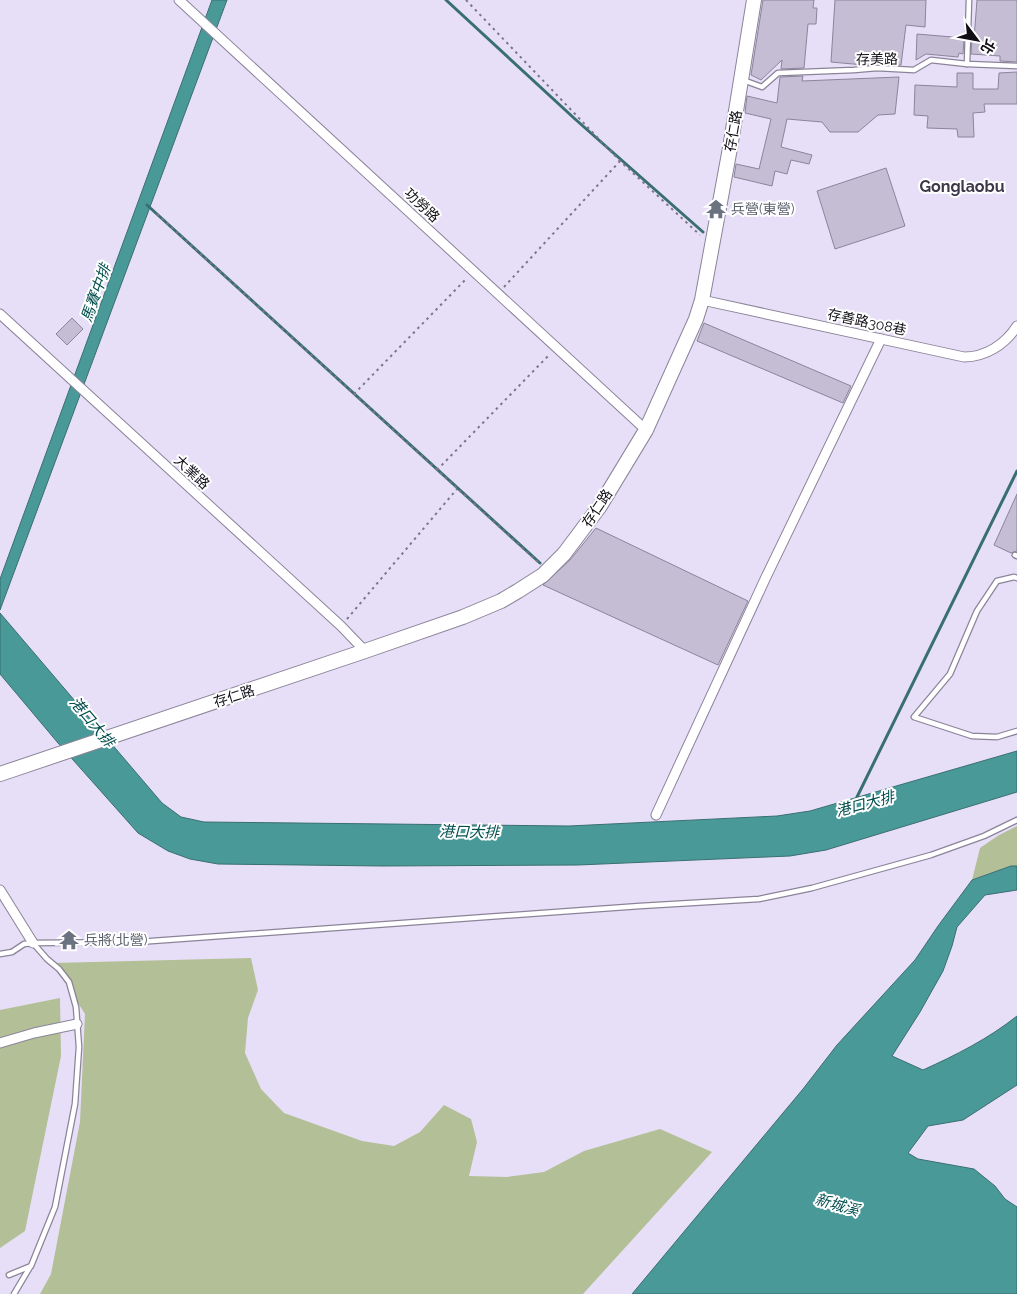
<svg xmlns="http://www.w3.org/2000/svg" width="1017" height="1294" font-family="Raleway,'Noto Sans TC',sans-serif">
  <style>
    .green { fill: #b3bf96 }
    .water { fill: #4a9999; stroke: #396f71 }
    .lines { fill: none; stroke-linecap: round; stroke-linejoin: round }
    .stream { stroke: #396f71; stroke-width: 3 }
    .building { fill: #c4bdd3; stroke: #8c849a }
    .lane-casing { stroke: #8b8499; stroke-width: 7 }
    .street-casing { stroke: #8b8499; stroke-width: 11 }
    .secondary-casing { stroke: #8b8499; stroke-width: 16 }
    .path { stroke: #7c7787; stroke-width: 2; stroke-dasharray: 2.5 4; stroke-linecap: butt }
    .lane { stroke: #fff; stroke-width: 4.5 }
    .street { stroke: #fff; stroke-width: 9 }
    .secondary { stroke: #fff; stroke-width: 14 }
    .labels { text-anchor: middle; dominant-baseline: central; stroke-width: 4; stroke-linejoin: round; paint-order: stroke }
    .street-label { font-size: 14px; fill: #100d15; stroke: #fff }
    .worship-label { font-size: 14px; fill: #5b616d; stroke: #fff; text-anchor: start }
    .water-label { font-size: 15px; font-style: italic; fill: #034e4e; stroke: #fff }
    .quarter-label { font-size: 16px; font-weight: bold; fill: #3e384a; stroke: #fff }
  </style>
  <rect width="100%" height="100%" fill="#e7dff7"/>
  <g class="green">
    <polygon points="1017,826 1017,866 1011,866 972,880 980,848 999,835"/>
    <polygon points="251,958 258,990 248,1018 245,1053 261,1089 284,1113 362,1141 394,1146 420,1132 444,1105 471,1119 477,1142 469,1176 507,1177 544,1172 584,1151 660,1129 712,1152 583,1294 40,1294 51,1274 80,1122 85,1014 53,963"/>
    <polygon points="60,998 61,1056 25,1231 0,1248 0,1010"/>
  </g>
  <g class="water">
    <polygon points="212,0 227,0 0,610 0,579"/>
    <polygon points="0,613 162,803 181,817 204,822 569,826 777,816 810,811 1017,751 1017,792 826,850 790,856 578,865 382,866 218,864 190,859 168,851 138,833 58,743 0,674"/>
    <path d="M 1011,866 L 1017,866 L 1017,890 L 985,895 L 957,927 L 952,946 L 943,971 L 920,1012 L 892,1056 L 923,1070 C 956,1055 988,1039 1017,1016 L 1017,1085 L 963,1120 L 928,1126 L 908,1153 L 918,1159 L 974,1169 L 995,1186 L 1005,1199 L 1017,1207 L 1017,1294 L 632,1294 L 803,1089 L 837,1045 L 915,960 L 938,926 L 972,880 Z"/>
  </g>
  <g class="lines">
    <g class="stream">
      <polyline points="446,0 575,119 703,232"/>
      <polyline points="147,205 540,563"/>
      <polyline points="857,797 1017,471"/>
    </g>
  </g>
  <g class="building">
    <polygon points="763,0 814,0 813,8 817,8 816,24 808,24 804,68 781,69 782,60 761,80 751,75"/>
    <polygon points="835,0 926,0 925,27 906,25 901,65 864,65 831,62"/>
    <polygon points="977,0 1017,0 1017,62 1000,61 1000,56 971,54 972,39 974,39"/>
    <polygon points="917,34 964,38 963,54 959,53 958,57 926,54 916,60"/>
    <polygon points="1017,72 1017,104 984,104 985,112 973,113 974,137 958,137 957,129 927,128 928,116 914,115 915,85 957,87 957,73 973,73 973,89 998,89 999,73"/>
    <polygon points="803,76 802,81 899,77 895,114 878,115 858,132 830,132 822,122 787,119 781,147 812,155 809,164 791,160 787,174 775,171 772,186 734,177 736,164 759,169 771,119 745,113 747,96 777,103 780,77"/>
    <polygon points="886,168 905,226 835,249 817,191"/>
    <polygon points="72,318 83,329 67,345 56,334"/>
    <polygon points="704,323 851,386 843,403 697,341"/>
    <polygon points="1017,494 1017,551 1011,553 994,545"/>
    <polygon points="596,528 748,601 718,665 543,585 570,560"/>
  </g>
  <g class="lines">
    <defs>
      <g id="lane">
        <polyline points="967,64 969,0"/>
        <polyline points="743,80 762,87 778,73 854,70 877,68 914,70 931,60 967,64 1017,66"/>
        <polyline points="1015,555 1017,556"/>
        <polyline points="1017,578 1014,577 997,581 977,611 950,674 914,717 972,736 997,737 1017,731"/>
        <polyline points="0,954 12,952 24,944 33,943 138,942 640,906 759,899 812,888 931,855 984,836 1017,820"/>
        <polyline points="9,1275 31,1266 55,1207 75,1104 79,1047 76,1007 69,982 59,969 47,959 33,943"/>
        <polyline points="14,1294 30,1267"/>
      </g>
      <g id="street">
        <polyline points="179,0 646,430"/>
        <path d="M 702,300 L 964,357 C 985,357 1005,345 1017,326"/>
        <polyline points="0,314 341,626 365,651"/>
        <polyline points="656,815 766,577 881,339"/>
        <polyline points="0,890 33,943"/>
        <polyline points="0,1043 34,1033 77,1024"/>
      </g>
      <polyline id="secondary" points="0,774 365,651 463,617 501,601 518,591 543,575 564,554 600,506 646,430 696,319 702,300 730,148 754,0"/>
    </defs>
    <use href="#lane" class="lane-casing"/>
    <use href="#street" class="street-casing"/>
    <use href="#secondary" class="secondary-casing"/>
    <g class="path">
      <polyline points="466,0 620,161 700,235"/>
      <polyline points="157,214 539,563"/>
      <polyline points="504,287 620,161"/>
      <polyline points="354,394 467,278"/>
      <polyline points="437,470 549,355"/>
      <polyline points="347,619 457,489"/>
    </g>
    <use href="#lane" class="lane"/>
    <use href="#street" class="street"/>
    <use href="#secondary" class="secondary"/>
  </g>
  <defs>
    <symbol id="temple-bare" viewBox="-9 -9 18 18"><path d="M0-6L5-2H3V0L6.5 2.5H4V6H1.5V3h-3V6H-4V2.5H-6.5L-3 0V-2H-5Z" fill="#6b7280" stroke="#fff" stroke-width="2.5" paint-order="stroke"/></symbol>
  </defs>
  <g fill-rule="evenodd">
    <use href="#temple-bare" x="702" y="195" width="28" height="28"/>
    <use href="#temple-bare" x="55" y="926" width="28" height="28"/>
  </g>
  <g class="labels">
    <g class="street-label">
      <text transform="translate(877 59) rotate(-1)">存美路</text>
      <text transform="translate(733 131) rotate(-80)">存仁路</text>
      <text transform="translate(422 205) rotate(43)">功勞路</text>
      <text transform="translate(867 322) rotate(12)">存善路308巷</text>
      <text transform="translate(192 472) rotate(43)">大業路</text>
      <text transform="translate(597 508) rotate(-56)">存仁路</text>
      <text transform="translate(234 696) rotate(-18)">存仁路</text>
    </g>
    <g class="worship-label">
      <text x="731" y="209">兵營(東營)</text>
      <text x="84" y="940">兵將(北營)</text>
    </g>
    <g class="water-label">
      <text transform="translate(96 293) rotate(-70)">馬賽中排</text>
      <text transform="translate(92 722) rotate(50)">港口大排</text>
      <text transform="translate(865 804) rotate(-15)">港口大排</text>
      <text transform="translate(469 832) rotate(1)">港口大排</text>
      <text transform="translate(837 1205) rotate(16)">新城溪</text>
    </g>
    <g class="quarter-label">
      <text x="962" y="186">Gonglaobu</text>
    </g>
  </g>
  <g transform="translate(977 40) rotate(122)" stroke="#ffffff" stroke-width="4" paint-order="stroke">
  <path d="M0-4L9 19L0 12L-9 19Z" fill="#100d15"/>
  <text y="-8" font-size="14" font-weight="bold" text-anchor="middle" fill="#100d15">北</text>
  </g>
</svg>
